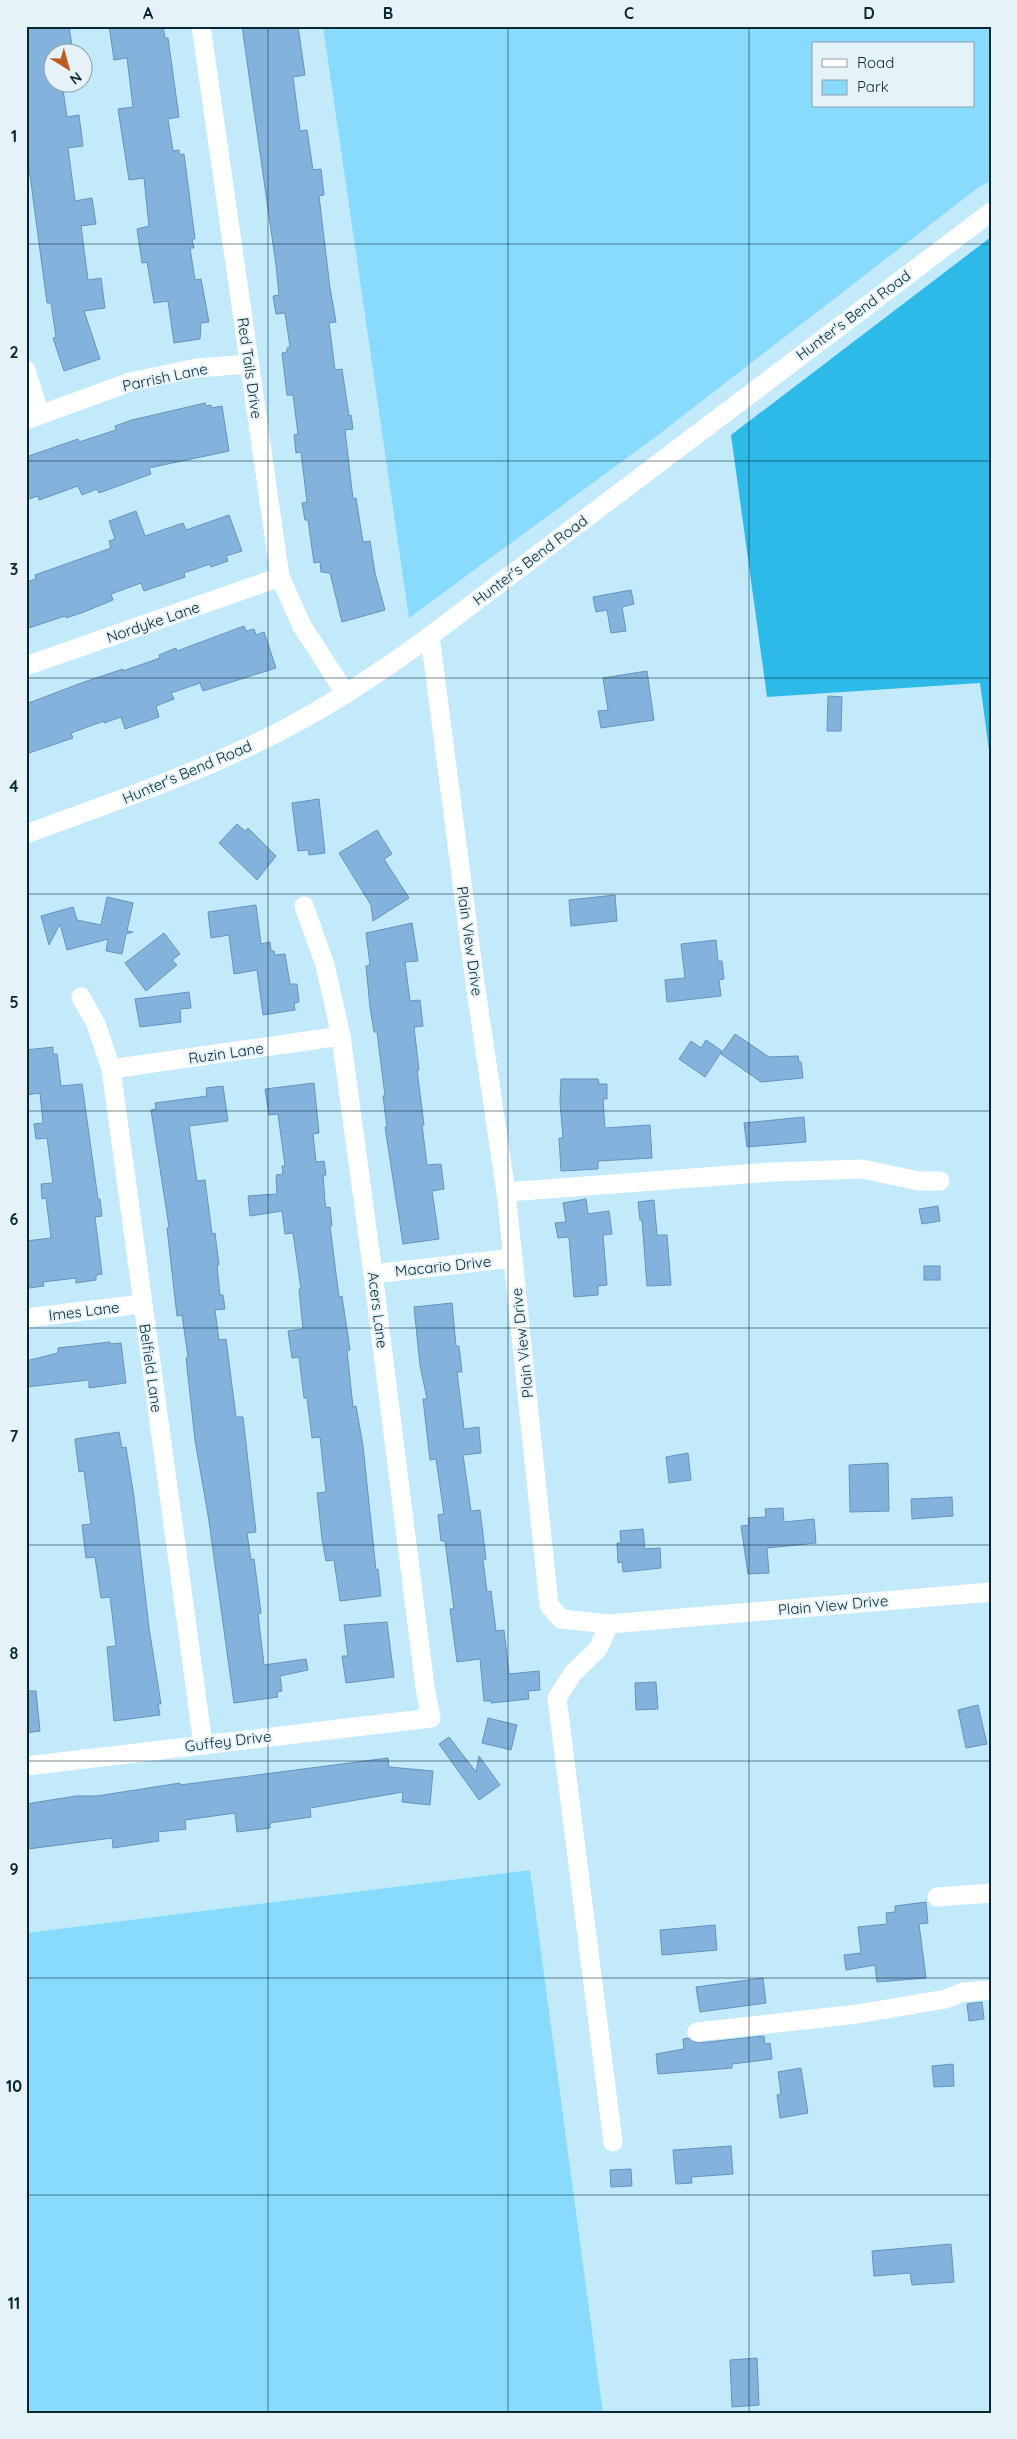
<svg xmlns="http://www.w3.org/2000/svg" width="1017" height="2439" font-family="Quicksand,sans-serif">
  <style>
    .green { fill: #88dbfd; fill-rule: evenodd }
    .forest { fill: #2ebae8 }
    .building { fill: #83b3dd; stroke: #6593bc }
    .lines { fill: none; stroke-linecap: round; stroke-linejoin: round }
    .minor { stroke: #fff; stroke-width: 19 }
    .grid { fill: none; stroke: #092731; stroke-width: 1; stroke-opacity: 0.55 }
    .labels { text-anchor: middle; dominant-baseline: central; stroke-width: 4; stroke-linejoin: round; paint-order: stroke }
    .street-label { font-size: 15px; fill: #092731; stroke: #e5f2f8 }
    .neatline { fill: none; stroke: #092731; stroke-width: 2 }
    .grid-label { font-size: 16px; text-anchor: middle; font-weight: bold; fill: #092731 }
  </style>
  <rect width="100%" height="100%" fill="#c2eafb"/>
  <g class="green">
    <path d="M 323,26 L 991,26 L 991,181 L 979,187 L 654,438 L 409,618 ZM 813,44 L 973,44 L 973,106 L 813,106 Z"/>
    <polygon points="530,1870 603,2413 26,2413 26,1933"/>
  </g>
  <polygon class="forest" points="991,237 991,765 980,683 767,697 731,435"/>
  <g class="building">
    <polygon points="26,26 69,26 73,52 52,52 52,82 62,82 67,117 79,115 83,146 68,148 75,201 92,198 96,224 81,226 88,280 101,278 105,308 84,311 100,359 64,371 53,338 56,337 51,303 47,303 26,145"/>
    <polygon points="109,26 163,26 165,38 168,38 179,117 168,119 173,151 179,150 180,155 184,154 195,239 192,239 194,248 190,248 195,280 201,279 209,322 201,323 200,339 174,343 168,301 154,303 147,262 142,263 137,229 149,226 144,178 129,180 118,109 133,107 127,58 114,60"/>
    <polygon points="242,26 298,26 305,75 293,77 300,131 307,130 313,170 321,169 324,195 319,196 330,288 336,322 329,323 335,370 342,369 349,416 351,415 353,429 345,430 353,499 356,498 363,542 370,541 375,573 385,610 342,622 330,573 321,572 320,562 314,563 308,520 305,520 302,503 307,502 301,452 296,453 294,435 298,434 293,395 287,395 282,353 287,352 287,348 290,347 285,313 276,314 273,296 279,295 276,265"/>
    <polygon points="205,403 206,406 211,405 211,408 222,406 229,451 149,468 151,474 99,493 97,489 82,495 78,486 39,500 38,496 26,500 26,457 78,439 79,442 116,430 115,426 132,420"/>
    <polygon points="136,511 145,536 183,523 186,530 229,515 242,551 226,556 228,561 211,567 210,564 184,573 185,577 144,591 141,583 111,594 113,600 84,612 66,618 65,616 26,629 26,582 36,579 35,575 111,548 109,541 115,539 109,521"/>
    <polygon points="631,590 634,604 622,607 626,631 611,633 607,610 596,612 593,597"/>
    <polygon points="244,626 246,631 254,629 256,635 264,632 276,668 203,691 200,683 171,693 174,699 156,706 159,717 125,729 121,717 104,723 104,721 71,733 73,738 26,754 26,704 84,682 123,669 123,671 160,658 159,655 176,648 177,651"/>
    <polygon points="647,671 654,720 601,728 598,711 608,710 603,678"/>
    <polygon points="828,696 842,697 841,731 827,731"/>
    <polygon points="319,799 325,853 309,855 308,850 298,851 292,803"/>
    <polygon points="237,824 245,831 248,828 276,856 257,880 219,843"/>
    <polygon points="377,830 392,854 384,859 409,898 373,921 371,905 339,853"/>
    <polygon points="615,895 617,921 571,926 569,900"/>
    <polygon points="107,897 133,903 127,931 133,932 126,934 122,954 106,951 108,939 67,950 60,924 49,945 41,916 73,907 77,920 101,925"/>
    <polygon points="256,905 261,944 270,942 271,951 274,951 275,955 285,954 290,984 297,984 299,1002 294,1003 295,1010 263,1015 257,970 234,974 229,935 211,938 208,912"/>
    <polygon points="412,923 418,961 405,962 410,1001 420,1000 423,1026 414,1027 419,1070 417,1070 424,1125 422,1125 427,1165 441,1164 444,1189 432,1191 439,1239 403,1244 385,1127 387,1127 383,1096 385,1096 377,1032 374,1032 370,1007 366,966 370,965 366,933"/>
    <polygon points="164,933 180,954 172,960 177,965 146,991 125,963"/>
    <polygon points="716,940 718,961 722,961 724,979 719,980 721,996 667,1002 665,980 685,978 681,944"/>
    <polygon points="189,992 191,1008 180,1009 181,1022 140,1027 135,999"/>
    <polygon points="735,1034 769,1057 798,1056 799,1062 801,1062 803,1078 761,1082 721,1054"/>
    <polygon points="706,1040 722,1051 705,1077 679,1059 691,1041 701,1048"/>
    <polygon points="53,1047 53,1054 57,1054 61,1086 82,1084 98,1199 100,1199 102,1216 95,1217 102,1274 96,1275 96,1280 76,1283 76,1278 43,1282 44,1286 29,1288 26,1241 51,1238 46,1198 42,1199 41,1184 53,1183 47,1138 36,1139 34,1124 43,1123 40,1093 26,1095 26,1050"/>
    <polygon points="561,1079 598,1079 599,1084 607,1084 607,1099 603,1099 605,1128 650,1125 652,1158 598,1161 598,1169 561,1171 559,1138 563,1138 560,1102"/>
    <polygon points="314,1083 319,1133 313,1134 316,1162 324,1161 326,1175 323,1175 325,1202 326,1208 330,1207 332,1226 330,1226 339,1297 342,1296 350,1350 347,1351 353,1407 356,1406 363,1446 376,1570 378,1569 381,1596 340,1601 334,1560 326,1561 322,1539 317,1493 326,1492 320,1437 312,1438 307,1398 304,1398 299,1357 292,1358 288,1331 303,1329 299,1289 301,1289 293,1233 285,1234 282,1211 250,1216 248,1196 277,1194 276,1175 283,1174 282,1166 285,1166 278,1114 269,1115 265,1089"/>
    <polygon points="223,1086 228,1121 189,1126 197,1181 205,1180 212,1234 215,1233 219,1265 217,1265 220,1295 223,1295 225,1309 215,1310 219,1340 226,1339 236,1417 243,1417 256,1532 247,1533 251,1560 254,1559 261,1613 258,1614 264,1665 306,1659 308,1670 280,1676 282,1691 277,1692 278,1697 234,1703 209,1521 195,1440 186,1358 188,1357 182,1315 177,1316 167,1228 169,1227 151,1110 156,1109 155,1103 207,1096 206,1088"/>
    <polygon points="804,1117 806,1142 747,1147 744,1123"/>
    <polygon points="586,1199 588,1214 609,1211 612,1234 603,1235 607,1285 598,1286 598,1295 574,1297 569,1237 558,1238 555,1223 566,1222 563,1203"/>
    <polygon points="654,1200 657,1235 667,1235 671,1285 647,1286 642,1220 640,1220 638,1202"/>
    <polygon points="938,1206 940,1221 922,1224 919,1209"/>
    <rect x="924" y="1266" width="16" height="14"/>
    <polygon points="452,1303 456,1346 459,1346 462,1372 457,1372 464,1429 479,1427 481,1453 463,1455 471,1511 480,1510 486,1559 483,1560 487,1592 491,1591 496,1631 504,1630 509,1674 539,1671 540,1690 528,1691 529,1699 491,1703 492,1701 484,1701 480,1659 457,1662 450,1609 454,1609 450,1579 445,1541 441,1541 438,1515 444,1514 436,1459 430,1460 423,1399 427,1399 420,1365 414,1307"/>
    <polygon points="110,1342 110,1344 121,1343 126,1383 89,1388 89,1380 26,1387 26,1361 58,1353 58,1348"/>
    <polygon points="119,1432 122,1448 126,1447 134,1497 149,1628 161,1704 158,1704 160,1715 114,1721 107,1647 116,1646 110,1597 101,1598 95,1557 86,1558 82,1525 91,1524 84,1471 79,1472 75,1439"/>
    <polygon points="688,1453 691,1480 669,1483 666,1457"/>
    <polygon points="888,1463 889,1511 850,1512 849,1465"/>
    <polygon points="952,1497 953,1516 912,1519 911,1499"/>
    <polygon points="783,1508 784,1522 814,1519 816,1543 767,1548 769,1573 748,1574 741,1526 749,1525 748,1518 766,1517 765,1509"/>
    <polygon points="643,1529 645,1549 660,1548 661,1568 623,1572 622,1562 618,1563 617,1543 621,1543 620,1531"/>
    <polygon points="387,1622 394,1677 346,1683 342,1656 348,1656 344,1625"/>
    <polygon points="656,1682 658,1709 636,1710 635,1683"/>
    <polygon points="26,1691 36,1691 40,1731 26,1733"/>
    <polygon points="978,1705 987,1744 966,1748 958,1710"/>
    <polygon points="488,1718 517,1725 511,1750 482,1743"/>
    <polygon points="449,1737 476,1772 479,1756 500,1785 479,1800 439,1744"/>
    <polygon points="388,1758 389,1767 433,1771 430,1805 402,1802 403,1792 310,1808 311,1817 270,1823 270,1828 237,1832 235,1813 185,1820 186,1829 158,1832 159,1841 113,1848 112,1838 28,1849 26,1804 76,1796 97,1796 180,1783 180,1785"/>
    <polygon points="926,1902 928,1923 919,1924 926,1978 877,1982 875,1965 846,1970 844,1955 861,1953 858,1927 887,1924 886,1913 895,1912 895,1906"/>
    <polygon points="715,1925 717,1950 662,1955 660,1930"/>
    <polygon points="763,1978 766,2003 700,2012 696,1987"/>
    <polygon points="982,2002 984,2019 969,2021 967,2004"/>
    <polygon points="764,2036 765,2044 770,2043 772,2059 732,2064 732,2068 658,2074 656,2054 684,2049 683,2039 688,2038 698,2043"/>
    <polygon points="953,2064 954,2086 934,2087 932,2066"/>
    <polygon points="801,2068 808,2113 780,2118 777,2095 781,2094 778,2072"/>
    <polygon points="731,2146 733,2174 691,2177 692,2183 676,2184 673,2150"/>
    <polygon points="631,2169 632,2186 611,2187 610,2170"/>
    <polygon points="951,2244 954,2282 912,2285 910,2273 874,2276 872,2251"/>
    <polygon points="757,2358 759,2405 732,2407 730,2360"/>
  </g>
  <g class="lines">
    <g class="minor">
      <polyline points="201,26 280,577 302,626 346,694"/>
      <polyline points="26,370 40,415"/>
      <polyline points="26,420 130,382 197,368 249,364"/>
      <polyline points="430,636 475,983 506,1192 549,1605 561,1619 609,1624 991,1592"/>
      <polyline points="26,666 280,577"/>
      <path d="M 26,834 C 115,801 206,771 290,726 C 339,700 385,669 430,636 L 991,212"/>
      <polyline points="81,997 96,1024 111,1069 203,1744"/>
      <polyline points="111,1069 341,1036"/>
      <polyline points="506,1192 772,1172 862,1169 919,1181 940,1181"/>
      <polyline points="373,1274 513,1258"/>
      <polyline points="26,1318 142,1304"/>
      <polyline points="609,1624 598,1649 573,1673 557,1698 613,2142"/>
      <polyline points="26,1766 431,1718 425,1687 373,1274 341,1036 325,965 304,906"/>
      <polyline points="937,1897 991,1893"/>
      <polyline points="697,2032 857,2014 946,1999 963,1992 991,1990"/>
    </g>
  </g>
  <path class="grid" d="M 268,26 L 268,2413M 508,26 L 508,2413M 749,26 L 749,2413M 26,244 L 991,244M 26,461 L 991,461M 26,678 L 991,678M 26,894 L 991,894M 26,1111 L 991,1111M 26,1328 L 991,1328M 26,1545 L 991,1545M 26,1761 L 991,1761M 26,1978 L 991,1978M 26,2195 L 991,2195"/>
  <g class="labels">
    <g class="street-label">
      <text transform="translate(853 315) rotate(-37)">Hunter's Bend Road</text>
      <text transform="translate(250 368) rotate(82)">Red Tails Drive</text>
      <text transform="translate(165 377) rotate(-12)">Parrish Lane</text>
      <text transform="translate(530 560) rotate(-37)">Hunter's Bend Road</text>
      <text transform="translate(153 622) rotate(-19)">Nordyke Lane</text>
      <text transform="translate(187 772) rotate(-23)">Hunter's Bend Road</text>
      <text transform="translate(470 941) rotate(82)">Plain View Drive</text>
      <text transform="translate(226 1053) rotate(-8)">Ruzin Lane</text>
      <text transform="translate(443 1266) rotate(-6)">Macario Drive</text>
      <text transform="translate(378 1310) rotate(83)">Acers Lane</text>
      <text transform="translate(84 1311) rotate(-7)">Imes Lane</text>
      <text transform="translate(522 1343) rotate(-96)">Plain View Drive</text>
      <text transform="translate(151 1368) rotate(82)">Belfield Lane</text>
      <text transform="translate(833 1605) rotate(-5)">Plain View Drive</text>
      <text transform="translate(228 1741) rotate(-7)">Guffey Drive</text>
    </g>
  </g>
  <rect width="1017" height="2439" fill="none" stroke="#e5f2f8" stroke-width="55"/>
  <rect x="812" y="42" width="162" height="65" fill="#e5f2f8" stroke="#8da1a8"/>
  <rect x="822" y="59" width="25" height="8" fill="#ffffff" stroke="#8da1a8"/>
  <text x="857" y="68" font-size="15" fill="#092731">Road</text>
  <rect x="822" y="80" width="25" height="15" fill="#88dbfd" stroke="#8da1a8"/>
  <text x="857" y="92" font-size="15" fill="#092731">Park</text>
  <g transform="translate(68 68) rotate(143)"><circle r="24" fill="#e5f2f8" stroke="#8da1a8"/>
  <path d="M0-4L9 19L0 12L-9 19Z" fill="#bd5a22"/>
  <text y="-8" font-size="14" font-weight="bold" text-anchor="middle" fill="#092731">N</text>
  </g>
  <rect x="28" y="28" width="962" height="2384" class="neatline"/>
  <g class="grid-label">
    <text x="148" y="19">A</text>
    <text x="388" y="19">B</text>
    <text x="629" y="19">C</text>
    <text x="869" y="19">D</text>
    <text x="14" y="142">1</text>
    <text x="14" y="358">2</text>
    <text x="14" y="575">3</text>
    <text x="14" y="792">4</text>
    <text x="14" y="1008">5</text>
    <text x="14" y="1225">6</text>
    <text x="14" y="1442">7</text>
    <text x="14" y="1659">8</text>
    <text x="14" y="1875">9</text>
    <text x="14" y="2092">10</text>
    <text x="14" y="2309">11</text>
  </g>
</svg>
